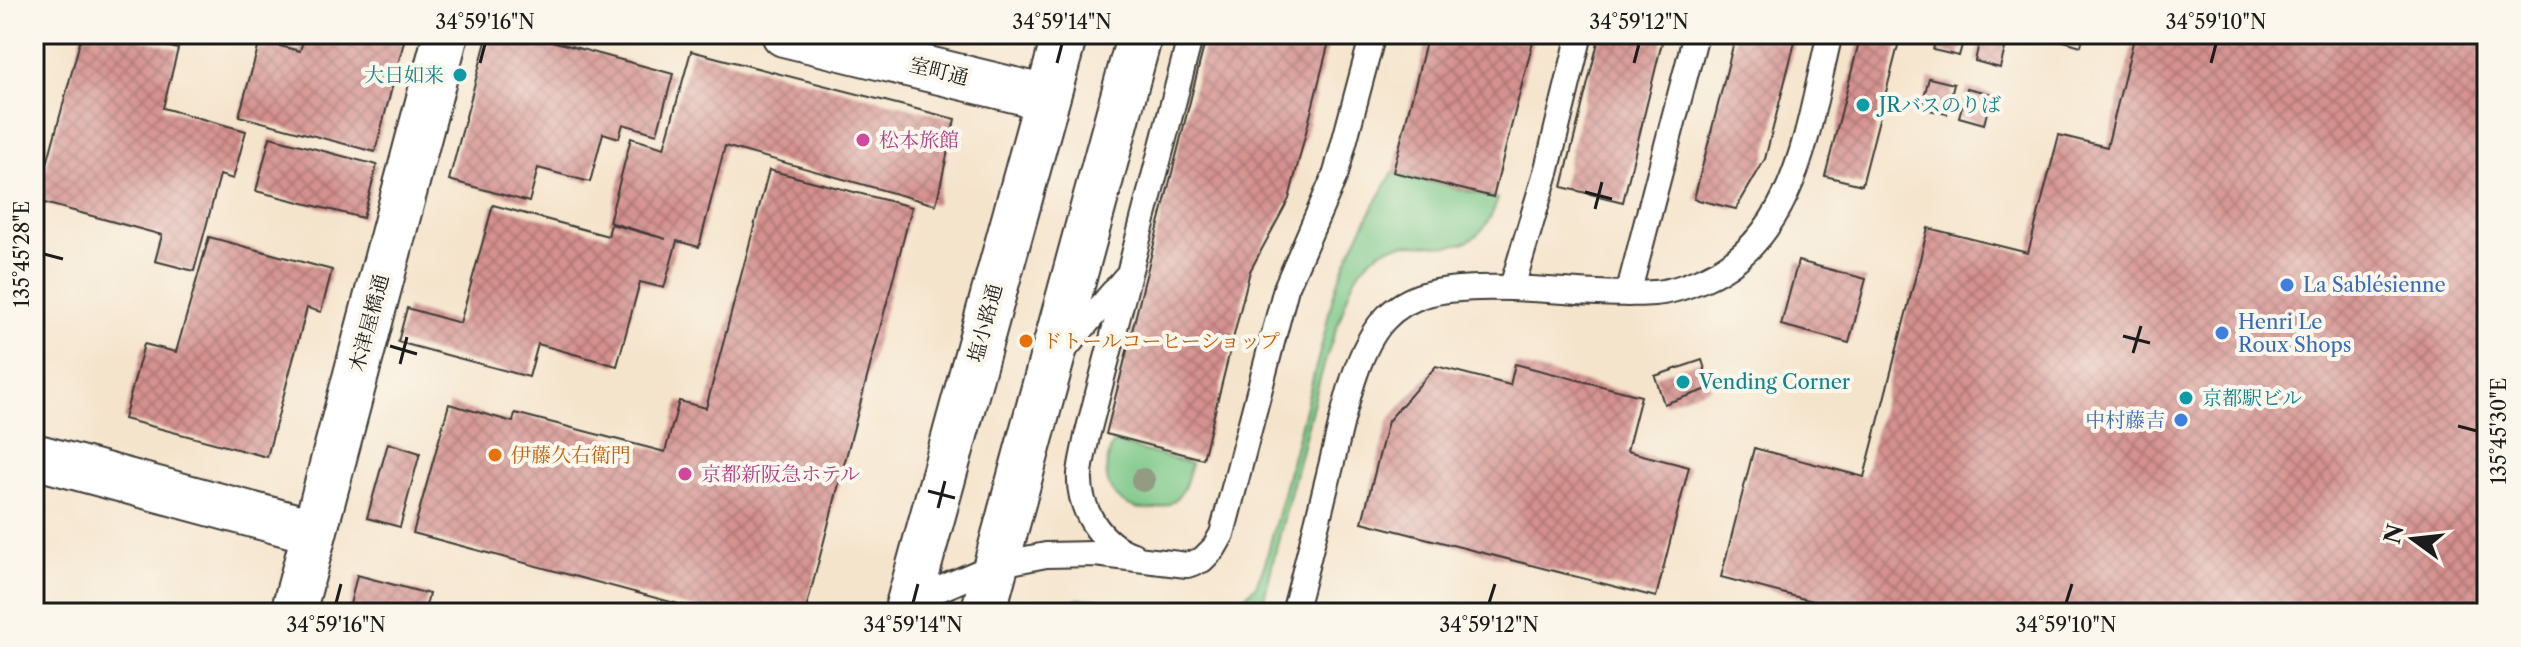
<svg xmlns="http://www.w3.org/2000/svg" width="2521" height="647" font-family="'Libre Caslon Text','Noto Serif JP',serif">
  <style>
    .green { fill: #7ac787; stroke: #4b7252; stroke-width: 2 }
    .building { fill: url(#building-cross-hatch) }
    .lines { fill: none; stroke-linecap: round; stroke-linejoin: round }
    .service-casing { stroke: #3d3a36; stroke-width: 28 }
    .minor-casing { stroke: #3d3a36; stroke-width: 48 }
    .tertiary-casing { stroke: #3d3a36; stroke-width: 48 }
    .service { stroke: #fff; stroke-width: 24 }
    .minor { stroke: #fff; stroke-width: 44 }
    .tertiary { stroke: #fff; stroke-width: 44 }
    .tree { fill: #939b83 }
    .ticks { fill: none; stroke: #1c1c1c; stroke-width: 3 }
    .culture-dot { fill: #0f9aa8; stroke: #fbf7ec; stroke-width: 3 }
    .hotel-dot { fill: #d1479c; stroke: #fbf7ec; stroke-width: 3 }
    .shop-dot { fill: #3f7fe0; stroke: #fbf7ec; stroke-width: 3 }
    .food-dot { fill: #e8710a; stroke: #fbf7ec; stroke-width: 3 }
    .labels { text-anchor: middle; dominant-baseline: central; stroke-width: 8; stroke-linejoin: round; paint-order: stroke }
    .street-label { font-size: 20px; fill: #1c1c1c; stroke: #fbf7ec }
    .culture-label { font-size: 20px; fill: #0d838f; stroke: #fbf7ec; text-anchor: start }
    .hotel-label { font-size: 20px; fill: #b23c85; stroke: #fbf7ec; text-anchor: start }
    .shop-label { font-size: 20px; fill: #366cbe; stroke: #fbf7ec; text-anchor: start }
    .food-label { font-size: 20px; fill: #c56008; stroke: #fbf7ec; text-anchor: start }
    .neatline { fill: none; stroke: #1c1c1c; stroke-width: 3 }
    .ticks-label { font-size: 20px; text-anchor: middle; fill: #1c1c1c }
  </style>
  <defs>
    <pattern id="building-cross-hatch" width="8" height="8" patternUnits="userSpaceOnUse" patternTransform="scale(2)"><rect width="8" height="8" fill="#d5918f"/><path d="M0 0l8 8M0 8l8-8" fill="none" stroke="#ac7674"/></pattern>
  </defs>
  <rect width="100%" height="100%" fill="#fbf7ec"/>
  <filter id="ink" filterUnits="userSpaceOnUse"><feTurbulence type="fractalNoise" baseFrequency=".0125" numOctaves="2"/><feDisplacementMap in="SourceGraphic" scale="16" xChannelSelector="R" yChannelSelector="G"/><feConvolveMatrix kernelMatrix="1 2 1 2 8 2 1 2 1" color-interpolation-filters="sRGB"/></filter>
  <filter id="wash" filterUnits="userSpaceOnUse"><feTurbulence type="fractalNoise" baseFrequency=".006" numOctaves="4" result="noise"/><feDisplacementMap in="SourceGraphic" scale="32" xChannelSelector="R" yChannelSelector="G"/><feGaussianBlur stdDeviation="1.8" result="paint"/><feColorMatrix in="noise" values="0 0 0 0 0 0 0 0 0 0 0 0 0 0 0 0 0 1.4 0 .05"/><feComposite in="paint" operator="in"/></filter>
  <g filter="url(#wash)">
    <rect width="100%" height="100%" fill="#f5e4cc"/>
    <g class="green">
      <path d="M 1393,172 L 1498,199 C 1469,287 1410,213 1365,264 C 1351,279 1347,299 1340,319 C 1323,362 1312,408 1301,453 C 1287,506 1273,559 1261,613 L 1230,613 L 1256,585 L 1265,563 L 1326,328 C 1334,273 1366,220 1393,172 Z"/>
      <path d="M 1113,442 L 1191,464 C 1189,473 1187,485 1181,493 C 1164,519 1120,513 1109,485 C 1103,470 1108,457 1113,442 Z"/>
      <polygon points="1079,599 1095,599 1151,613 1054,613 1064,604"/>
    </g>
    <g id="blocks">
      <g class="building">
        <polygon points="82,34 121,34 178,49 163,108 246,131 233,179 220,175 194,271 155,261 162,235 37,201"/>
        <polygon points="264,34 299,34 296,43"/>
        <polygon points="305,34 406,34 375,152 239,116 260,41 300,51"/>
        <polygon points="488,34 526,34 673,74 657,134 623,124 619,138 603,133 590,182 538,168 529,202 449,180"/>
        <polygon points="1207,34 1331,34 1289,199 1250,271 1203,459 1106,434"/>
        <polygon points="1428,34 1535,34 1493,197 1393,172"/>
        <polygon points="1600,34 1664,34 1623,202 1562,187"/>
        <polygon points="1736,34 1797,34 1765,159 1736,209 1694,199"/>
        <polygon points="1861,34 1901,34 1862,185 1825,176"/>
        <polygon points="1937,34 1965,34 1959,56 1933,50"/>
        <polygon points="1981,34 2008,37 2000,68 1975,61"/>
        <polygon points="2040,34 2084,34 2081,46"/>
        <polygon points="2135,34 2487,34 2487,613 1829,613 1831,606 1721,577 1754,448 1864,477 1928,228 2028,253 2059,135 2107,147"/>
        <polygon points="691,51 955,119 936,205 725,146 699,247 677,241 664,288 640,282 617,366 538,344 529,377 398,342 407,308 460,323 493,205 608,236 611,224 666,239 609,222 631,138 664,148"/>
        <polygon points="1929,78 1954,84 1947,114 1921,108"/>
        <polygon points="1967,88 1992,94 1984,124 1959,117"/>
        <polygon points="270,137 377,165 363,218 256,191"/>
        <polygon points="769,170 912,207 805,613 712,613 413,533 449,404 513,422 515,413 665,452 679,401 706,408"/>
        <polygon points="209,237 332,270 321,312 307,308 267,457 124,419 144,344 176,352"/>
        <polygon points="1798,261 1866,279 1849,343 1781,325"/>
        <polygon points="1702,360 1711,388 1664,404 1655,376"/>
        <polygon points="1515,364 1641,396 1627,451 1689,467 1656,597 1362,522 1388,421 1436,366 1510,385"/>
        <polygon points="388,443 420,453 400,527 367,518"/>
        <polygon points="357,575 429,594 424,613 348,613"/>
      </g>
    </g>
  </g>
  <g filter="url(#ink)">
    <use href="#blocks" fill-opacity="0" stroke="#3d3a36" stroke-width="2"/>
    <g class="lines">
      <defs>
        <g id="service">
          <polyline points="1512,287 1547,169 1580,34"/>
          <polyline points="1628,294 1696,34"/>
          <polyline points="1063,351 1125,278"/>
          <path d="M 1133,555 C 1100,544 1078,508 1080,474 C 1081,461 1085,448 1087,436 L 1191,34"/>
          <polyline points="909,602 996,565 1046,555 1095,554 1187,565 1202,560 1214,548 1222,534 1286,288 1336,173 1373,34"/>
          <path d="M 1294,613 C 1307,564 1319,515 1331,466 C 1342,423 1354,352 1384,320 C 1409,292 1444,289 1479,288 C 1537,286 1596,297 1654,293 C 1672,292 1690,285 1706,278 C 1799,236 1808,121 1830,34"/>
        </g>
        <g id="minor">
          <polyline points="784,34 1047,98"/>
          <polyline points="34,456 313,531"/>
          <polyline points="293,613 446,34"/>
        </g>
        <g id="tertiary">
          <polyline points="906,613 1065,34"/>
          <polyline points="983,613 1140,34"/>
        </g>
      </defs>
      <use href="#service" class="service-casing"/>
      <use href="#minor" class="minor-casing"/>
      <use href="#tertiary" class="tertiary-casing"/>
      <use href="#service" class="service"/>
      <use href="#minor" class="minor"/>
      <use href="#tertiary" class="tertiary"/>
    </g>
    <circle class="tree" cx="1143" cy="480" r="12"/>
  </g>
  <path class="ticks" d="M 480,63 L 485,44M 1057,63 L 1062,44M 1634,63 L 1639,44M 2211,63 L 2216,44M 1585,192 L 1612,199M 1595,209 L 1602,182M 44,254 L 63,259M 2123,336 L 2150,343M 390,346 L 417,354M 2133,353 L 2141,326M 400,364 L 407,337M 2458,426 L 2477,431M 928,491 L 955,498M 938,508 L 945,481M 336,603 L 341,584M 913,603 L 918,584M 1489,603 L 1495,584M 2066,603 L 2072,584"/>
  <g class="culture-dot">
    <circle cx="460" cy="75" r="8"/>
    <circle cx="1863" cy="105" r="8"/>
    <circle cx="1683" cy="382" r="8"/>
    <circle cx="2186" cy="398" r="8"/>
  </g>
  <g class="hotel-dot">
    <circle cx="863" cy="140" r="8"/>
    <circle cx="685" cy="474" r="8"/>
  </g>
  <g class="shop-dot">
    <circle cx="2287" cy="285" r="8"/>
    <circle cx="2222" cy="333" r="8"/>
    <circle cx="2181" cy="420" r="8"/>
  </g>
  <g class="food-dot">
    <circle cx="1026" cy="341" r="8"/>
    <circle cx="495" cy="455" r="8"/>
  </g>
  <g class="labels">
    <g class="street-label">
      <text transform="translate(939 71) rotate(14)">室町通</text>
      <text transform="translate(369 323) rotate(-75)">木津屋橋通</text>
      <text transform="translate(985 323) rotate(-75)">塩小路通</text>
    </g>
    <g class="culture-label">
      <text x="444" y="75" text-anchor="end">大日如来</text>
      <text x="1879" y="105">JRバスのりば</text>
      <text x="1699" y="382">Vending Corner</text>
      <text x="2202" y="398">京都駅ビル</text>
    </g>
    <g class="hotel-label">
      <text x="879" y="140">松本旅館</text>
      <text x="701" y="474">京都新阪急ホテル</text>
    </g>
    <g class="shop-label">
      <text x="2303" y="285">La Sablésienne</text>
      <text x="2238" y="322">Henri Le<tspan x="2238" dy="23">Roux Shops</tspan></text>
      <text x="2165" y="420" text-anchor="end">中村藤吉</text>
    </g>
    <g class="food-label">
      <text x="1042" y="341">ドトールコーヒーショップ</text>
      <text x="511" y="455">伊藤久右衛門</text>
    </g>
  </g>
  <rect width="2521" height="647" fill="none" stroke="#fbf7ec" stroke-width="88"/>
  <g transform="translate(2413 539) rotate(285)" stroke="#fbf7ec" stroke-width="6" paint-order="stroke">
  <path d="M0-6L14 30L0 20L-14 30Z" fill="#1c1c1c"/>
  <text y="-12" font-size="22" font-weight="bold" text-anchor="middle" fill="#1c1c1c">N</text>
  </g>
  <rect x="44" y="44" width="2433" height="559" class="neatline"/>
  <g class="ticks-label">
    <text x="485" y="29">34°59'16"N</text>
    <text x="1062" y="29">34°59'14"N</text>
    <text x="1639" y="29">34°59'12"N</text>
    <text x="2216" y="29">34°59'10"N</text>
    <text transform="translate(22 254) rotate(-90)" y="7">135°45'28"E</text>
    <text transform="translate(2499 431) rotate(-90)" y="7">135°45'30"E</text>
    <text x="336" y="632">34°59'16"N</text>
    <text x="913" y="632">34°59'14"N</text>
    <text x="1489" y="632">34°59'12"N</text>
    <text x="2066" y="632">34°59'10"N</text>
  </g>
</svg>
